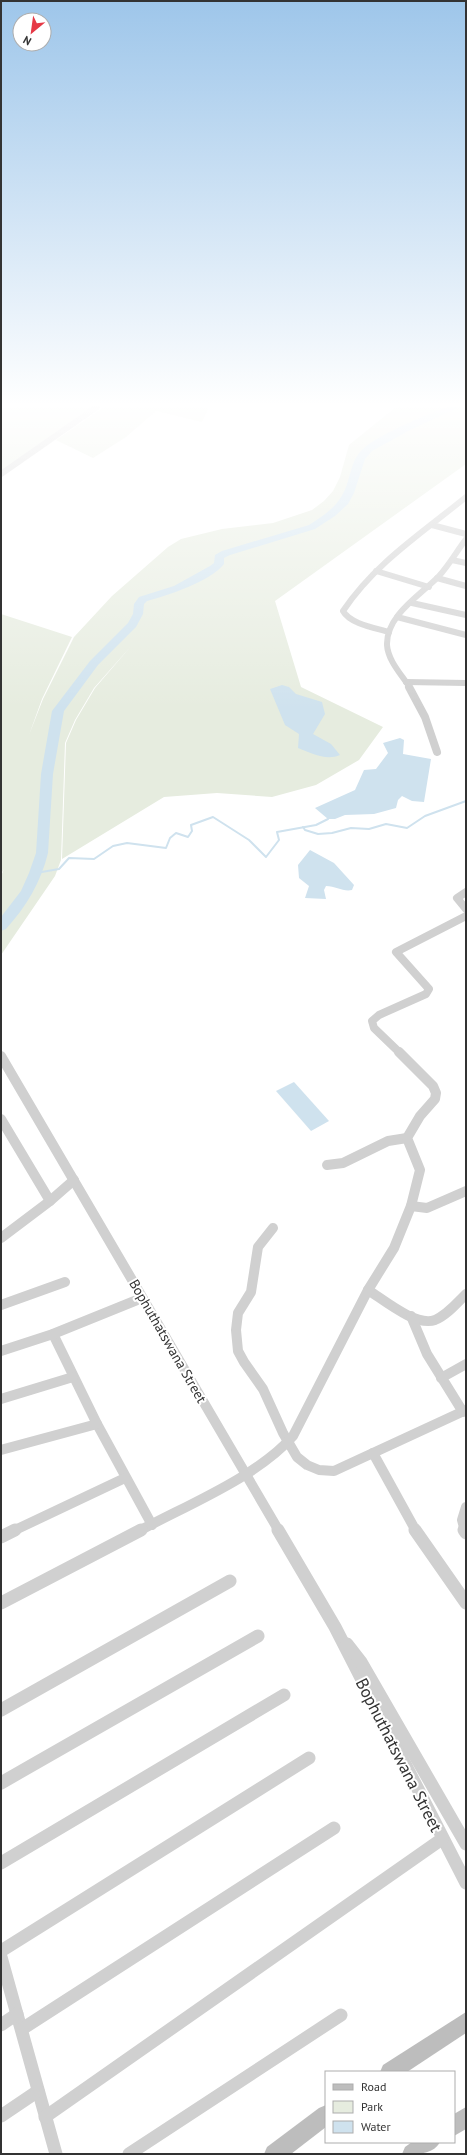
<svg xmlns="http://www.w3.org/2000/svg" width="467" height="2155" viewBox="0 0 467 2155" font-family="'PT Sans',sans-serif">
  <rect width="100%" height="100%" fill="#fff"/>
  <g fill="#e6ecdf">
    <path d="M1 407H95L1 471Z"/>
    <path d="M104 407H209L202 422 156 411 126 437 93 458 56 440Z"/>
    <path d="M396 407H466V464L275 601 301 687 383 727 359 760 316 785 272 797 217 793 164 797 62 859 66 743 76 720 95 688 132 645 94 688 75 720 65 743 61 860 55 876 1 955V876L4 869 1 874V614L72 637 42 699 29 735 43 699 74 637 112 596 168 547 181 539 222 529 273 523 312 510 324 501 333 491 340 477 349 445Z"/>
  </g>
  <g fill="#cfe2ee">
    <path d="M282 685 289 687 296 694 322 702 325 714 313 734 331 744 340 755C326 761 311 753 298 748L299 734 285 725 270 689Z"/>
    <path d="M400 738 404 740 403 754 431 759 424 802 412 801 402 796 398 800 396 808 374 814 345 815 335 819H328L315 808 355 790 364 770 376 769 388 753 383 743Z"/>
    <path d="M310 850 334 863 354 885 352 890C343 892 336 886 326 886L324 890 326 899 305 898 309 886 299 878 298 865Z"/>
    <path d="M294 1082 329 1121 311 1131 276 1091Z"/>
  </g>
  <g fill="none" stroke-linecap="round" stroke-linejoin="round">
    <g stroke="#cfe2ee" stroke-width="2">
      <path d="M303 827 305 830 318 834 332 833 351 828 369 829 386 824 407 828 425 816 466 801"/>
      <path d="M36 873 59 869 69 858 94 859 113 846 127 843 166 848 170 838 176 833 188 837 192 831 191 825 213 817 249 840 266 857 279 840 277 832 316 825 328 819"/>
    </g>
    <path fill="#cfe2ee" fill-rule="evenodd" d="M447 407H460L410 430 372 451 365 459 354 493 348 504 335 516 315 529 230 555 224 558V564C210 582 168 595 147 601L144 604 143 614 136 627 98 665 64 711 53 774 48 853C41 882 26 907 6 929L1 931V917L21 891 29 873 36 853 41 774 52 711 90 661 128 623 133 614 134 604 139 597 174 586 210 566 214 563 215 555 222 551 309 525C328 513 342 503 348 481 351 471 353 460 360 452 374 436 426 415 447 407Z"/>
    <g stroke="#d0d0d0" stroke-width="6">
      <path d="M1 474 97 407"/>
      <path d="M432 525 466 534"/>
      <path d="M452 560 466 563"/>
      <path d="M376 571 429 587"/>
      <path d="M437 578 466 586"/>
      <path d="M412 603 466 615"/>
      <path d="M397 617 466 635"/>
      <path d="M389 632C376 628 350 624 343 611 375 563 422 533 466 497"/>
      <path d="M406 682 466 683"/>
      <path d="M410 688C402 675 388 661 387 645 386 615 421 595 439 576 449 565 457 551 466 539"/>
    </g>
    <g stroke="#d0d0d0" stroke-width="8">
      <path d="M409 687 425 717 437 752"/>
      <path d="M466 892 457 898 466 909"/>
      <path d="M400 1053 374 1028 372 1021 379 1015 426 994 429 989 396 952 466 916"/>
    </g>
    <g stroke="#d0d0d0" stroke-width="10">
      <path d="M1 1056 279 1531"/>
      <path d="M1 1119 50 1201"/>
      <path d="M327 1165 343 1163 388 1141 407 1138"/>
      <path d="M411 1206 427 1208 466 1191"/>
      <path d="M273 1228 258 1247 251 1292 238 1313 236 1330 238 1351 244 1362 263 1389 283 1433 297 1457 307 1465 319 1470 334 1471 466 1410"/>
      <path d="M1 1238 50 1201 74 1180"/>
      <path d="M368 1290C384 1300 416 1327 435 1320 447 1315 457 1303 466 1294"/>
      <path d="M1 1305 65 1282"/>
      <path d="M411 1316 427 1354 463 1412"/>
      <path d="M53 1334 97 1424 152 1525"/>
      <path d="M1 1351 53 1334 142 1298"/>
      <path d="M441 1378 466 1364"/>
      <path d="M1 1399 73 1377"/>
      <path d="M1 1450 97 1424"/>
      <path d="M373 1453 416 1531"/>
      <path d="M13 1531 125 1478"/>
      <path d="M139 1531C187 1505 257 1477 293 1436L368 1290 394 1248 411 1206 420 1170 407 1138 420 1116 435 1099 436 1093 433 1086 399 1052"/>
      <path d="M465 1531 462 1520 466 1507"/>
    </g>
    <g stroke="#d0d0d0" stroke-width="13">
      <path d="M278 1530 335 1627 466 1883"/>
      <path d="M415 1530 466 1603"/>
      <path d="M464 1530 466 1533"/>
      <path d="M1 1537 15 1530"/>
      <path d="M1 1603 141 1530"/>
      <path d="M347 1644 361 1662 466 1844"/>
      <path d="M1 1710 230 1581"/>
      <path d="M1 1783 258 1636"/>
      <path d="M1 1863 284 1695"/>
      <path d="M1 1951 309 1758"/>
      <path d="M1 1957 56 2154"/>
      <path d="M1 2025 17 2014"/>
      <path d="M22 2029 334 1828"/>
      <path d="M1 2116 38 2091"/>
      <path d="M45 2117 442 1839"/>
      <path d="M129 2154 341 2015"/>
    </g>
    <g fill="#bdbdbd" fill-rule="evenodd">
      <path d="M466 2012V2033L407 2072H380L383 2065Z"/>
      <path d="M326 2105V2127L291 2154H264L267 2147 319 2108Z"/>
      <path d="M466 2107V2129L454 2136V2114Z"/>
      <path d="M412 2142H440C433 2155 417 2154 402 2154L405 2147Z"/>
    </g>
  </g>
  <linearGradient id="sky" x2="0" y2="1"><stop stop-color="#9ec6ea"/><stop offset="0.57" stop-color="#fff"/><stop offset="1" stop-color="#fff" stop-opacity="0"/></linearGradient>
  <rect width="467" height="709" fill="url(#sky)"/>
  <g text-anchor="middle" stroke-width="4" stroke-linejoin="round" paint-order="stroke">
    <g font-size="14" fill="#333" stroke="#fff">
      <text transform="translate(168 1341) rotate(60)" y="5">Bophuthatswana Street</text>
    </g>
    <g font-size="17" fill="#333" stroke="#fff">
      <text transform="translate(399 1755) rotate(63)" y="6">Bophuthatswana Street</text>
    </g>
  </g>
  <rect width="467" height="2155" fill="none" stroke="#333333" stroke-width="4"/>
  <rect x="325" y="2071" width="130" height="72" fill="#ffffff" stroke="#adadad"/>
  <rect x="333" y="2084" width="20" height="6" fill="#bdbdbd" stroke="#adadad"/>
  <text x="361" y="2091" font-size="12" fill="#333333">Road</text>
  <rect x="333" y="2101" width="20" height="12" fill="#e6ecdf" stroke="#adadad"/>
  <text x="361" y="2111" font-size="12" fill="#333333">Park</text>
  <rect x="333" y="2121" width="20" height="12" fill="#cfe2ee" stroke="#adadad"/>
  <text x="361" y="2131" font-size="12" fill="#333333">Water</text>
  <g transform="translate(32 32) rotate(209)"><circle r="19" fill="#ffffff" stroke="#adadad"/>
  <path d="M0-3L7 15L0 10L-7 15Z" fill="#e63946"/>
  <text y="-6" font-size="11" font-weight="bold" text-anchor="middle" fill="#333333">N</text>
  </g>
</svg>
